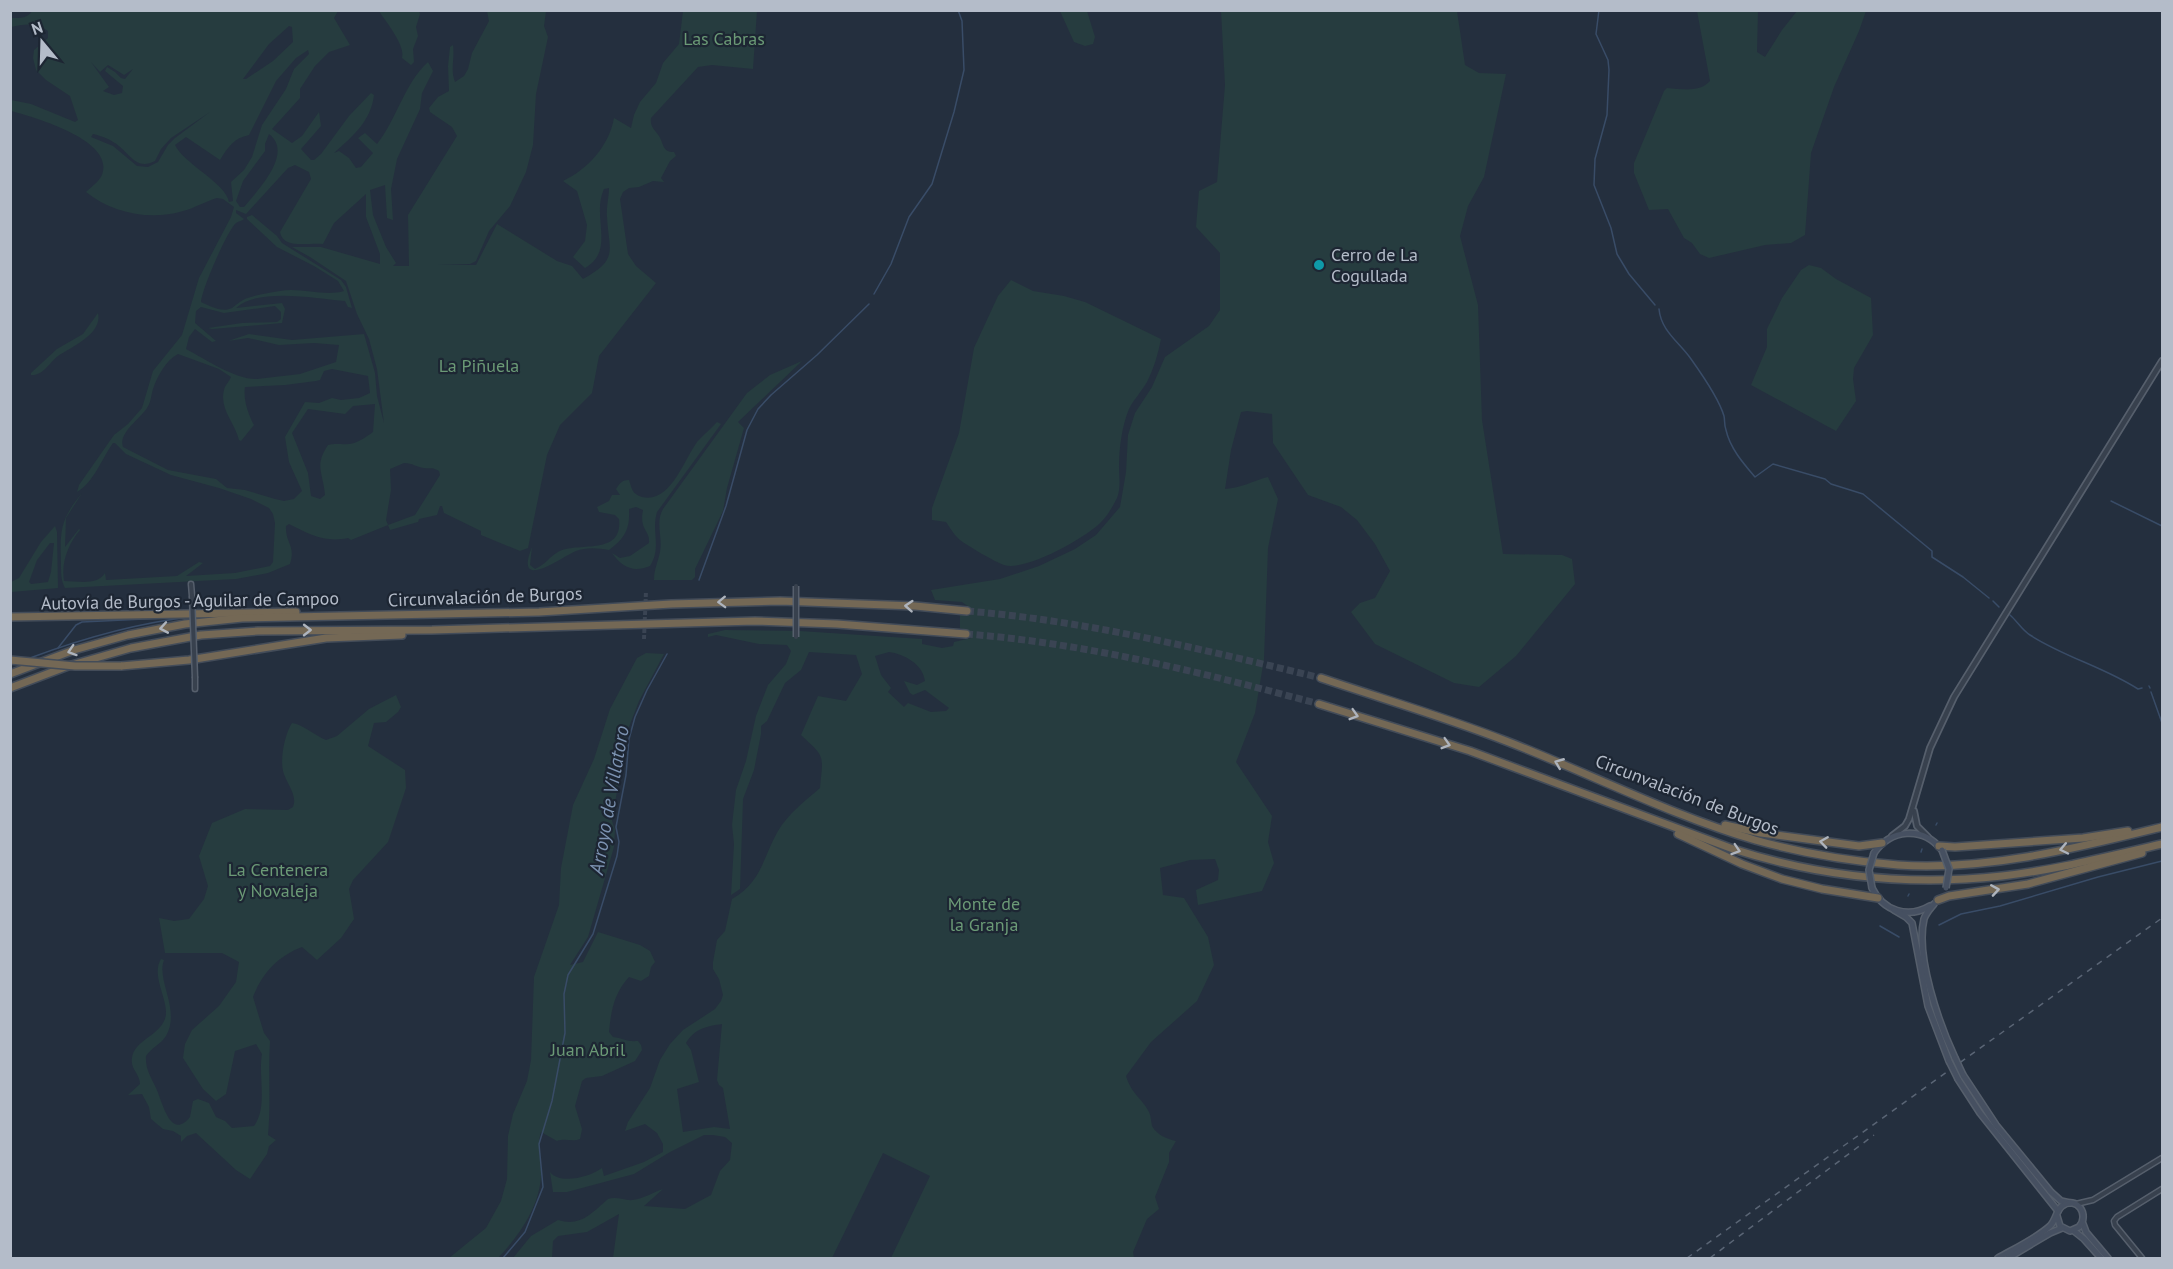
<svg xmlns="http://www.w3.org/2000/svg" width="2173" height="1269" viewBox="0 0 2173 1269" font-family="'PT Sans',sans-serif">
  <rect width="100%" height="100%" fill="#242f3e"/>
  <g fill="#263c3f" fill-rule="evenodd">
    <path d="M32 11H338L334 18 350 45 329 52 315 66 300 89V98L272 129 292 143 302 136 319 112 321 126 301 149 311 160H314L321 154 349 116 371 93 374 95C371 121 353 136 334 153L339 151 349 158 356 168 361 167 373 153 358 138 365 133 377 144C397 119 404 84 428 62L433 71 422 93 420 109 397 159 391 189 393 220 387 218 385 185 370 190 373 215 386 247 396 263 393 266H409L408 215 457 136 452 127 430 112 429 108 438 97 449 91 448 66 450 47 453 45C455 59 450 69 455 82L464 76 468 69 472 53 489 21 487 11H546L544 26 548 37 536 94 533 145 526 172 510 206 489 231 476 261 470 264 438 265H476L497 224 557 261 572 266 583 279C619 259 609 252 607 217 606 207 609 198 609 188L604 189C591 217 616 250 585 268L573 257 585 241 587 225 577 191 563 181C588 169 609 146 614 118L631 128 634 115 640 102 656 83 663 63 679 44 683 11H757L753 69 712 65 698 67 651 118C650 127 654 129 659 136 664 144 662 152 674 152L676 156 670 161 661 178 664 182 653 181 639 187 629 188 623 192 620 199 628 254 636 266 656 283 599 356 592 393 560 425 547 455 528 548 520 551 481 535V531L444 513 442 506H440L437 515 419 519 418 522 390 530 388 525 351 540 348 538C325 543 309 534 289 524L286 526C285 543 296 545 290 564L268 573 236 579 65 588C61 581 61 572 61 564 60 530 60 520 82 493L66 518 65 547 79 529 80 530C68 544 61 563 64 581 78 581 97 586 105 573L106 580 177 576 199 562 203 563 186 576 235 573 270 566 273 562 275 523 273 514 269 508 251 499 219 488 171 475 126 454 115 443H113C101 460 94 482 77 492L79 485 114 435 128 424 142 408 153 371 182 335 199 278 231 217 234 207 223 199 217 198C206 201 195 208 183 211 150 221 112 213 86 192 92 186 102 180 103 171 110 139 34 117 11 111V100L31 104 75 122 78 120 70 96 46 80 36 70 33 58 34 50 48 38V31C35 22 25 24 11 27V18C19 18 27 19 32 11ZM289 26 292 27 293 42 273 61 246 79H243L269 44ZM308 50 309 54 294 69 286 89 262 125 252 157 244 170 231 182 233 201 229 202C226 183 184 164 175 145L186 137 220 160C228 147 234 138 249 135L276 81 296 58ZM91 62 100 72 108 65 124 75 133 69 125 79 121 78 115 72 107 67 105 71 123 86 122 93 114 95 103 91 109 87ZM210 112 175 138 168 145 158 162 148 167 137 166 113 146 91 137 93 134C102 136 112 140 119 146 131 156 137 170 155 161L161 149 171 138ZM269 134C294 153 258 190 244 207H240L236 201 243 181 265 151V144ZM295 165 309 172 311 179 280 232C283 250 310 242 323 244L334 223 366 194V217L380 254V264L321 247H292L310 257 346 281 357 314 369 339 377 369 384 423 377 396 375 373 364 334 292 340 249 334 228 341 248 338 279 345 314 343 339 345 336 362 300 374 257 379C236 380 205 359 186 349L189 337 195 329 212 342 216 341 195 323 196 311 201 307 224 313 275 306 281 312V319L277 322 242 323 208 328 212 329 282 323 285 309 282 303 236 308C259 287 317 299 345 301L348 307 352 308 346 287 341 280 282 243 277 236 252 215 247 217V219L277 247 314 266 338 281 344 291C324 297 301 287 280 291 268 293 254 295 243 300 239 302 236 305 232 308 222 313 210 306 201 302 202 289 227 231 236 223 239 221 242 221 244 219L236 213V210L246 214 288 168ZM178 354 219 369 231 377C229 382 225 385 224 390 219 409 235 423 239 440L241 441 254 425C248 414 243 399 245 387L285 385 316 381 320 380 324 371 332 369 368 376 370 393 359 398 341 400 332 398 319 403 305 402 285 437 289 462 302 491 294 499 284 501 275 499 245 490 227 488 216 479 168 470 123 447C118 433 140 419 147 408 151 402 151 396 153 389 157 377 166 360 178 354ZM375 404 373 432C366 437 358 443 349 444 341 445 337 443 328 445 314 466 323 472 325 495L320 499 311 496 308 473 292 433 308 409 345 414 353 406ZM404 463C413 463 416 467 424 468 431 469 432 467 439 471L440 475 415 515 388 525 386 520 391 490 390 469Z"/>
    <path d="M379 11H419L420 14 416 27 418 36 413 49 414 62 411 65 402 58C406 46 386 22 379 11Z"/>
    <path d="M1060 11H1087L1095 37 1093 44 1085 46 1074 42Z"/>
    <path d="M1221 11H1457L1465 65 1479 73 1506 74 1484 177 1468 206 1460 236 1478 305 1482 420 1503 554 1562 555 1572 559 1575 584 1516 656 1479 687 1454 683 1375 644 1351 612 1360 603 1375 598 1390 571 1375 544 1357 520 1341 507 1308 495 1273 443 1272 414 1247 411 1241 412 1231 450 1225 489C1242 488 1252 481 1268 477L1278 499 1268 548 1264 659 1255 713 1236 762 1272 816 1268 842 1274 863 1262 891 1198 905 1196 890 1218 880 1219 870 1215 859 1190 860 1160 868 1163 895 1184 898 1208 937 1214 965 1197 1001 1151 1042 1126 1076C1132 1095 1142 1098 1149 1112 1151 1116 1151 1122 1152 1126 1157 1135 1167 1139 1176 1141L1169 1153V1162L1155 1197 1159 1209 1147 1219 1133 1252 1134 1258H891L930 1176 883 1153 832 1258H613L619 1214 587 1232 558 1236 553 1241 552 1258H513L531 1236 558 1220C580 1227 591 1214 608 1199 617 1196 625 1201 633 1200 643 1199 654 1192 663 1189L644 1206 685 1209 711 1195 720 1171 730 1160 732 1143 725 1137 713 1135H704L670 1152 634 1174 567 1192H553L550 1172C560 1185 590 1177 602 1168L604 1176 644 1162 663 1152V1144L657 1133 645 1124 625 1131 628 1122 650 1088 660 1060 670 1044 683 1030 715 1009 721 1001 723 995 719 979 713 969V962L717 940 725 931 732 899C762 882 762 859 778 831 788 814 805 801 820 788 823 755 826 758 801 735L818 696 846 701 862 674 856 655 809 652 801 670 785 683 767 721 761 726V734L754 770 743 799 740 889 731 895 734 844 732 825 736 790 746 761 756 716 768 685 786 664 791 651 787 645 759 644 716 635 708 637V634L725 630 800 631 922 639V644L942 648 953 646 954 642 971 638 969 631 960 628V615L973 613V610L962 602 935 600 931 590 1000 579 1039 566 1075 549 1096 535 1120 507 1126 472 1128 435 1135 413 1152 387 1165 357 1209 326 1220 310V253L1196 227 1199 191 1217 182 1225 85ZM889 652C904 654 923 664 925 681L917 685 904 681 910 693 913 695 925 690 949 708 946 711 931 712 908 703 904 707 888 692 891 688 881 675 875 656ZM722 1024 717 1080 719 1085 723 1088 730 1129 714 1127 683 1132 677 1089 699 1082 691 1050 686 1043C694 1029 707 1026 722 1024Z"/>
    <path d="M1697 11H1758L1757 52 1765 57 1782 30 1797 11H1866L1859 31 1834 87 1811 153 1805 235 1791 243 1765 245 1709 258 1700 254 1692 243 1684 238 1668 209 1649 210 1634 173V163L1664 91 1667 88C1682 89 1699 93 1710 81Z"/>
    <path d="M1809 265 1821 268 1836 279 1871 298 1873 335 1854 368 1853 379 1856 401 1836 431 1751 385 1767 347V329L1782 298 1801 270Z"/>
    <path d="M1011 280 1033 291 1064 296 1085 302 1161 339C1158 354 1154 368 1147 382 1142 391 1134 399 1129 409 1122 426 1119 448 1119 467 1119 477 1121 488 1117 498 1113 506 1108 515 1102 521 1088 537 1025 572 1004 565 995 562 968 546 960 540 955 536 950 528 946 522L932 520V508L959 433 974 348 998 296Z"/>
    <path d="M98 313C103 334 71 347 58 356 49 363 43 376 31 375V373L57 349 83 334Z"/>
    <path d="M802 361 738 422 744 428 727 488 723 511 695 569V577L692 580H654C654 569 658 562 660 552 663 537 655 523 663 509L747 393 770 375Z"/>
    <path d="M717 422 721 424 657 512C651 532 662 547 650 566 633 573 622 567 612 553L620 558 630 556 649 543C650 529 639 531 643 510L636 507 629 509C630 529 625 538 609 550 598 548 586 547 576 551 563 556 513 594 532 547L530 565 535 569C545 565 549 557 558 552 578 541 623 557 619 519L615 515 599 512 597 507 609 501 612 495H620L616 489C620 483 622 480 629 480 632 489 632 494 642 497 670 504 684 460 697 442 703 435 711 429 717 422Z"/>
    <path d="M55 526 57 532 58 588 11 592V582L19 578 41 542ZM54 543 51 572 48 582 31 584 29 582 37 560 50 543Z"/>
    <path d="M646 653 664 654 639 701 627 732 612 821 615 830 614 847 588 937 570 965 583 962 598 932 640 945 650 951 655 962 651 967 649 976 641 981 629 977C614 993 611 1011 609 1032L613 1037C623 1038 626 1042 638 1041L641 1045 642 1050 635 1061 602 1076 586 1078 582 1081 575 1106 582 1129 580 1139C573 1142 565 1138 557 1141L541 1132C536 1147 542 1160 541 1175 540 1206 519 1236 498 1258H449L486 1228 501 1201 507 1179 508 1136 513 1114 527 1081 531 1060 534 977 559 905 561 868 573 805 594 759 610 709 637 658Z"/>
    <path d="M396 695 401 707 398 712 386 722 374 723 368 746 405 770 406 788 388 842 353 880 349 889 354 919 341 938 317 960 302 947C278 956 262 973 253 997L264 1033 270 1041C268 1072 271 1104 268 1135L276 1140 269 1146 267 1154 250 1179 236 1170 196 1133 187 1136 181 1142V1136L173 1131 163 1129 151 1119 149 1107 142 1094 128 1095 140 1084C140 1074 130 1069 132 1058 134 1039 164 1035 166 1014 167 997 151 975 161 959L164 960C156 980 181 1010 166 1036 161 1044 151 1048 146 1056 145 1069 151 1077 156 1088 162 1100 170 1142 190 1117L193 1101 198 1099 209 1103 216 1117 225 1121 232 1128 254 1126C268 1107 258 1076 262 1054L256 1044 235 1051 226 1094 216 1101 203 1089 183 1058 185 1044 192 1030 219 1006 236 982 239 962 222 953H165L159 918 174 921 189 919 204 899 208 886 199 856 212 823 245 809 288 810 293 807C298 795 286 783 283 771 280 757 285 734 292 723 304 725 314 735 326 740L337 736 369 709Z"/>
  </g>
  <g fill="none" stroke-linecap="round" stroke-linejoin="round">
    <g stroke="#394c67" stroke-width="1.5">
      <path d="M1599 10 1596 34 1608 60 1609 70 1607 115 1595 159 1594 185 1611 228 1617 254 1629 274 1655 305"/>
      <path d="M874 294 891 264 909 217 932 184 954 112 964 70 962 21 958 10"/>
      <path d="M1659 309C1661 331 1679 342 1691 359 1701 373 1719 399 1724 416 1725 420 1724 425 1726 430 1730 448 1743 463 1755 477L1773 464 1825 479 1831 484 1863 494 1932 551V557L1963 577 1989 598"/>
      <path d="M2111 501 2162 526"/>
      <path d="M699 580 726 506 747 430 758 409 771 395 817 355 869 304"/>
      <path d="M1993 601 1999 607"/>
      <path d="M2010 615C2017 621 2022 630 2030 635 2064 657 2104 667 2138 689L2142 688"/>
      <path d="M58 648 76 625 82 622 165 618"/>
      <path d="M30 658C81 639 136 623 191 617"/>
      <path d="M2149 686 2150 688"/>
      <path d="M2151 692 2162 723"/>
      <path d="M1936 825 1937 823"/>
      <path d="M1921 852 1922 849"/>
      <path d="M1908 896 1909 894"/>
      <path d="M1939 925 1961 914 2000 906 2098 877 2162 861"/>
      <path d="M1880 926 1899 937"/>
      <path d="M503 1258 525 1232 543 1187 539 1144 552 1101 565 1033 564 994 568 975 593 934 617 856 619 842 616 827 626 775 629 739 635 717 647 690 667 654"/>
    </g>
    <path stroke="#3a4453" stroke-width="4" stroke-dasharray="4 2" stroke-linecap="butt" d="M644 639 646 591"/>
    <g stroke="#3a4453" stroke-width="7" stroke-dasharray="7 3.5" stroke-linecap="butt">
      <path d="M967 611C1087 621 1205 650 1321 678"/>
      <path d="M966 634C1085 643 1204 673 1319 704"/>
    </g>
    <defs>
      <g id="minor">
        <path d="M191 584 192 596"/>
        <path d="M195 678V689"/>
        <path d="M2076 1204 2093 1200 2162 1158"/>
        <path d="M2142 1258 2115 1225 2114 1221 2117 1217 2162 1189"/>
      </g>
      <g id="tertiary">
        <path d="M1914 811 1917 826 1928 837"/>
        <path d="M1892 836 1905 826 1909 819 1930 748 1954 697 2162 361"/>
      </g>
      <g id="secondary">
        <path d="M1874 853C1891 829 1922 826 1941 849"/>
        <path d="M1872 888C1883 911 1908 919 1930 906"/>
        <path d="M1934 904C1930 909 1926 913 1924 919 1915 956 1939 1024 1955 1058"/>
        <path d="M1894 910 1906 917 1912 923 1928 1006 1949 1061"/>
        <path d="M1963 1075 1996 1125 2051 1192 2061 1201 2070 1203"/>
        <path d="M1958 1079 1980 1113 2058 1211"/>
        <path d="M2083 1224 2086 1232 2108 1258"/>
        <path d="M2074 1231 2084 1239 2101 1258"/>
        <path d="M1998 1258C2014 1249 2037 1238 2050 1226 2056 1220 2056 1211 2062 1206 2077 1195 2090 1215 2079 1227L2070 1231 2060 1226 2057 1216"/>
        <path d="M2008 1258 2050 1233 2062 1228"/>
      </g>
      <g id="motorway">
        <path d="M10 617 296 612"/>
        <path d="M121 666 189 660 326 638 402 635"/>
        <path d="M10 674 74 650 128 635 185 624 242 618 539 612 671 604 780 601 915 606 967 611"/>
        <path d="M1321 678C1383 699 1445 717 1506 741 1589 773 1670 815 1755 840 1801 853 1850 861 1898 865 1987 871 2077 848 2162 827"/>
        <path d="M10 688 68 666 131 648 201 635 258 631 432 630 755 621 837 624 966 634"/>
        <path d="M1319 704 1470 751 1733 849C1820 877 1911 886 2002 876 2056 870 2109 856 2162 844"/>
        <path d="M1725 825 1761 833 1859 846 1882 843"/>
        <path d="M1678 834 1742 864 1782 879 1822 889 1878 898"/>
        <path d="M1939 846 1955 847 2083 838 2128 831"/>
        <path d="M1938 900 1949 896 2028 884 2142 853"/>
      </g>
    </defs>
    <use href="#minor" stroke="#565f6c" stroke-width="7"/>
    <use href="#tertiary" stroke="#565f6c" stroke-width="8"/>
    <use href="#secondary" stroke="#565f6c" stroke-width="8"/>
    <use href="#motorway" stroke="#434c59" stroke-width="10"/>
    <use href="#minor" stroke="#38414e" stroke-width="4"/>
    <use href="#tertiary" stroke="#38414e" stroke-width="4.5"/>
    <use href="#secondary" stroke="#465061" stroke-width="5"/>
    <use href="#motorway" stroke="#746855" stroke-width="7"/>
    <g stroke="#5a6575" stroke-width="1.5" stroke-dasharray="6 6" stroke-linecap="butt">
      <path d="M1687 1258 2162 918"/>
      <path d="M1710 1258 1874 1135"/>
    </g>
    <defs>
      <g id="minor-bridge">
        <path d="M796 586V637"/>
        <path d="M192 596 195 678"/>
      </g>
      <g id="secondary-bridge">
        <path d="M1942 850 1949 869 1946 888"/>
        <path d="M1872 888 1869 870 1874 853"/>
        <path d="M1955 1058 1963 1075"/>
        <path d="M1949 1061 1958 1079"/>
      </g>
      <path id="motorway-bridge" d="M10 660 75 666H121"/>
    </defs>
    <use href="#minor-bridge" stroke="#565f6c" stroke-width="7" stroke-linecap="butt"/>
    <use href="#secondary-bridge" stroke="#565f6c" stroke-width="8" stroke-linecap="butt"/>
    <use href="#motorway-bridge" stroke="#434c59" stroke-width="10" stroke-linecap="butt"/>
    <use href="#minor-bridge" stroke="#38414e" stroke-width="4"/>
    <use href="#secondary-bridge" stroke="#465061" stroke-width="5"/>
    <use href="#motorway-bridge" stroke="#746855" stroke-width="7"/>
  </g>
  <defs><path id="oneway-chevron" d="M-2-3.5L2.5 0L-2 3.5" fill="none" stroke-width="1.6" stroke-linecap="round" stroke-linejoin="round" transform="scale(1.5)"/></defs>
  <g stroke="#aeb4bd">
    <use href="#oneway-chevron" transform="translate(722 602) rotate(178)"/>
    <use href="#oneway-chevron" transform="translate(909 606) rotate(-176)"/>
    <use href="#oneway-chevron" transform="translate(164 628) rotate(170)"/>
    <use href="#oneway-chevron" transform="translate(307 630)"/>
    <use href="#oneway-chevron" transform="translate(72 651) rotate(162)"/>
    <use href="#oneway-chevron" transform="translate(1354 715) rotate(17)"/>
    <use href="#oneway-chevron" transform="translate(1446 744) rotate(17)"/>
    <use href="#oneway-chevron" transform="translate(1559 763) rotate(-158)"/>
    <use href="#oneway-chevron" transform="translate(1824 842) rotate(-172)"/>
    <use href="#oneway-chevron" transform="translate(2064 849) rotate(168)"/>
    <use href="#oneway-chevron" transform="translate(1736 850) rotate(18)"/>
    <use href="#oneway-chevron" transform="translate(1995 890) rotate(-9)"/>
  </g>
  <circle fill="#0f9aa8" stroke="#1d2633" stroke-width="2" cx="1319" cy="265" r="6"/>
  <g text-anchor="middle" stroke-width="4.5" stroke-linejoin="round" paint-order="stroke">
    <g font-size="18" fill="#6b9a76" stroke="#1d2633">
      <text x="724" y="45">Las Cabras</text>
      <text x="479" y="372">La Piñuela</text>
      <text x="278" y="876">La Centenera<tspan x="278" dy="21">y Novaleja</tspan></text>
      <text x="984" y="910">Monte de<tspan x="984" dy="21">la Granja</tspan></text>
      <text x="588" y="1056">Juan Abril</text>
    </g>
    <g font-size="18" fill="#b4bcc9" stroke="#1d2633" text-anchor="start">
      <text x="1331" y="261">Cerro de La<tspan x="1331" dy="21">Cogullada</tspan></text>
    </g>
    <g font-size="18" fill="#b4bcc9" stroke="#1d2633">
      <text transform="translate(485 597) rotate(-2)" y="6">Circunvalación de Burgos</text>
      <text transform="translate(190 601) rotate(-1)" y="6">Autovía de Burgos - Aguilar de Campoo</text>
      <text transform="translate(1687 795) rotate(21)" y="6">Circunvalación de Burgos</text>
    </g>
    <g font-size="20" font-style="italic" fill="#7c92b1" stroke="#1d2633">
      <text transform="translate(609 800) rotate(-80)" y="7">Arroyo de Villatoro</text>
    </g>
  </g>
  <rect width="2173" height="1269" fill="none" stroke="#b4bcc9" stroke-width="24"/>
  <g transform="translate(42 42) rotate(341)" stroke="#1d2633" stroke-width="4.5" paint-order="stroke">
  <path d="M0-4.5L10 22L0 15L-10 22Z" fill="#b4bcc9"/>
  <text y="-9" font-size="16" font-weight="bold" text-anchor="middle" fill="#b4bcc9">N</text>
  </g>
</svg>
